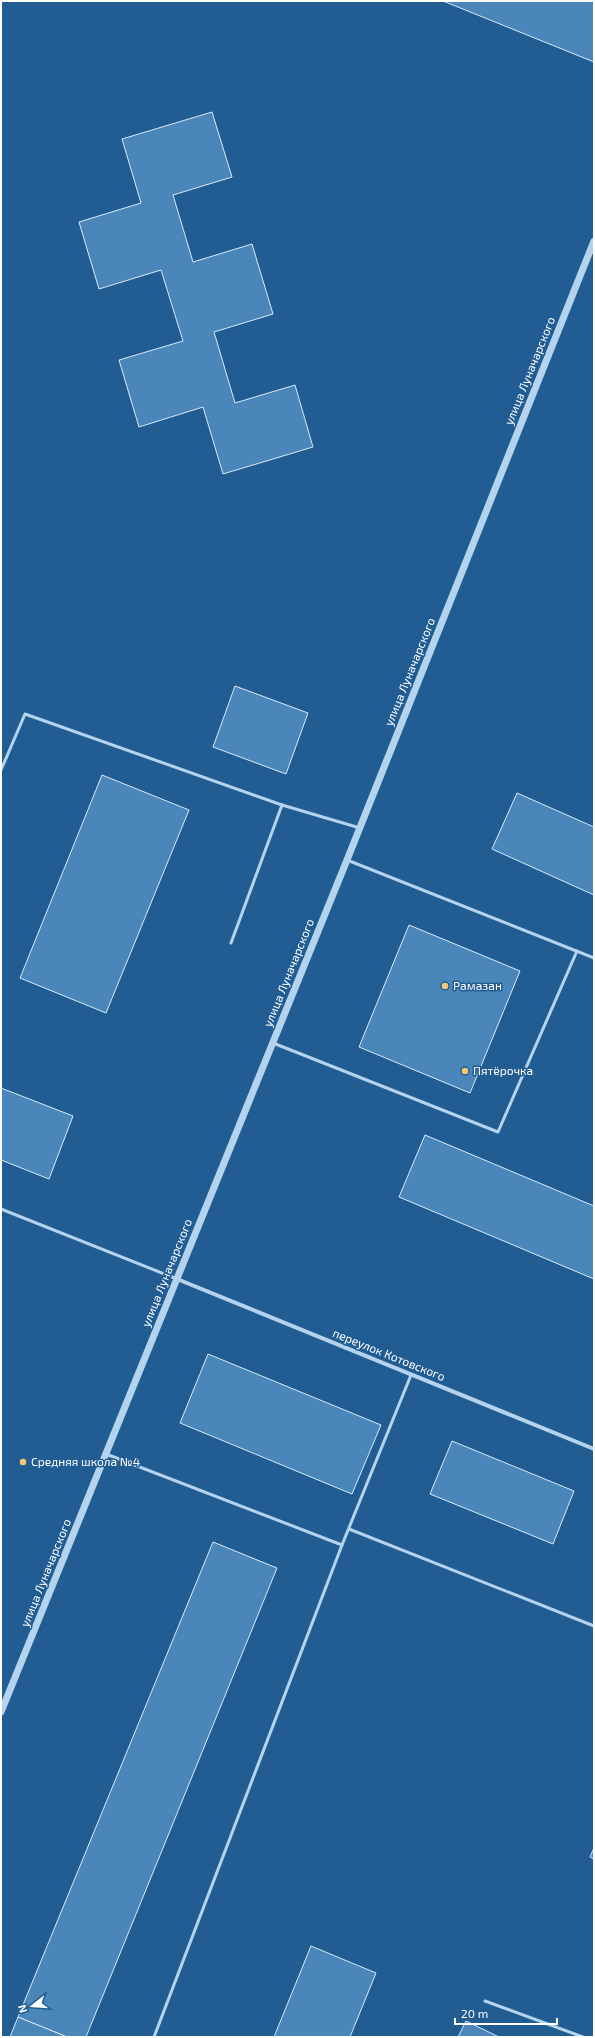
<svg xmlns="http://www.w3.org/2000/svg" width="595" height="2038" viewBox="0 0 595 2038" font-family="'Exo 2',sans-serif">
  <rect width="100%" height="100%" fill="#215d93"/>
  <g fill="#4a86b9" stroke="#d9ebfa">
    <path d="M443 1H594V62Z"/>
    <path d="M212 112 232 177 173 195 193 262 252 244 273 314 214 332 235 403 295 385 313 447 223 474 203 407 139 427 119 360 183 341 161 270 99 289 79 222 141 203 122 139Z"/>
    <path d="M235 686 308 713 286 774 213 747Z"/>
    <path d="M102 775 189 810 106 1013 20 978Z"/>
    <path d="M517 793 594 827V895L492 849Z"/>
    <path d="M409 925 520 971 470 1093 359 1047Z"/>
    <path d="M1 1088 73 1116 49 1179 1 1160Z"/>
    <path d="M425 1135 594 1206V1279L399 1197Z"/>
    <path d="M208 1354 381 1425 352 1494 180 1423Z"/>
    <path d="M452 1441 574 1491 553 1544 430 1494Z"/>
    <path d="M213 1542 277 1568 86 2037H67L18 2017Z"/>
    <path d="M594 1848V1859L590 1857Z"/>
    <path d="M311 1946 376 1973 350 2037H274Z"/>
    <path d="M18 2017 67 2037H10Z"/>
    <path d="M466 2021 499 2037H458Z"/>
  </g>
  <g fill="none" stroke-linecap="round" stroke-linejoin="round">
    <g stroke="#b3d3ee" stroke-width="3">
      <path d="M1 770 25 714 282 805"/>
      <path d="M347 860 594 958"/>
      <path d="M231 943 282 805 360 828"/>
      <path d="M273 1043 498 1132 577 951"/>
      <path d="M1 1209 177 1279"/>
      <path d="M106 1454 342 1545 154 2037"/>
      <path d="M349 1529 594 1626"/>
      <path d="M342 1545 411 1375"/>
      <path d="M485 2001 583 2037"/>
    </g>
    <path stroke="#b3d3ee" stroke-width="4" d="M177 1279 594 1449"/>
    <path stroke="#b3d3ee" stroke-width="7" d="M1 1712 347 860 594 241"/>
  </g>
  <g fill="#fac875" stroke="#215d93" stroke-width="1.5">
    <circle cx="445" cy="986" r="4"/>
    <circle cx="465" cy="1071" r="4"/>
    <circle cx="23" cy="1462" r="4"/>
  </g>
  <g text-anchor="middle" stroke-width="3" stroke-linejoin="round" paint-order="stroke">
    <g font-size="12" fill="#fff" stroke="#215d93">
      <text transform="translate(530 371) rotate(-68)" y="4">улица Луначарского</text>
      <text transform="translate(410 672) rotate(-68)" y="4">улица Луначарского</text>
      <text transform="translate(289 973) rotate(-68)" y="4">улица Луначарского</text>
      <text transform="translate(167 1273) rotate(-68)" y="4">улица Луначарского</text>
      <text transform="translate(389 1355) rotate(22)" y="4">переулок Котовского</text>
      <text transform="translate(46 1573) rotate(-68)" y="4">улица Луначарского</text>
    </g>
    <g font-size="12" fill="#fff" stroke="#215d93" text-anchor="start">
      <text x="453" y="990">Рамазан</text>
      <text x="473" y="1075">Пятёрочка</text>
      <text x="31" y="1466">Средняя школа №4</text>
    </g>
  </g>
  <rect width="595" height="2038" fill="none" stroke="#ffffff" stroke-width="4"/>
  <g transform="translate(32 2006) rotate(253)" stroke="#215d93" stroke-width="3" paint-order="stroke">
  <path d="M0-3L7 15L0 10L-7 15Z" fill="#ffffff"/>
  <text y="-6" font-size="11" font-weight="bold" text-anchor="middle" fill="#ffffff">N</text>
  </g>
  <path d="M455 2018v6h102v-6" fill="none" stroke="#ffffff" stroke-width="2"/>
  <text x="461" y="2018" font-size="12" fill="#ffffff" stroke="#215d93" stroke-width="3" paint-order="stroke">20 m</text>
</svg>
